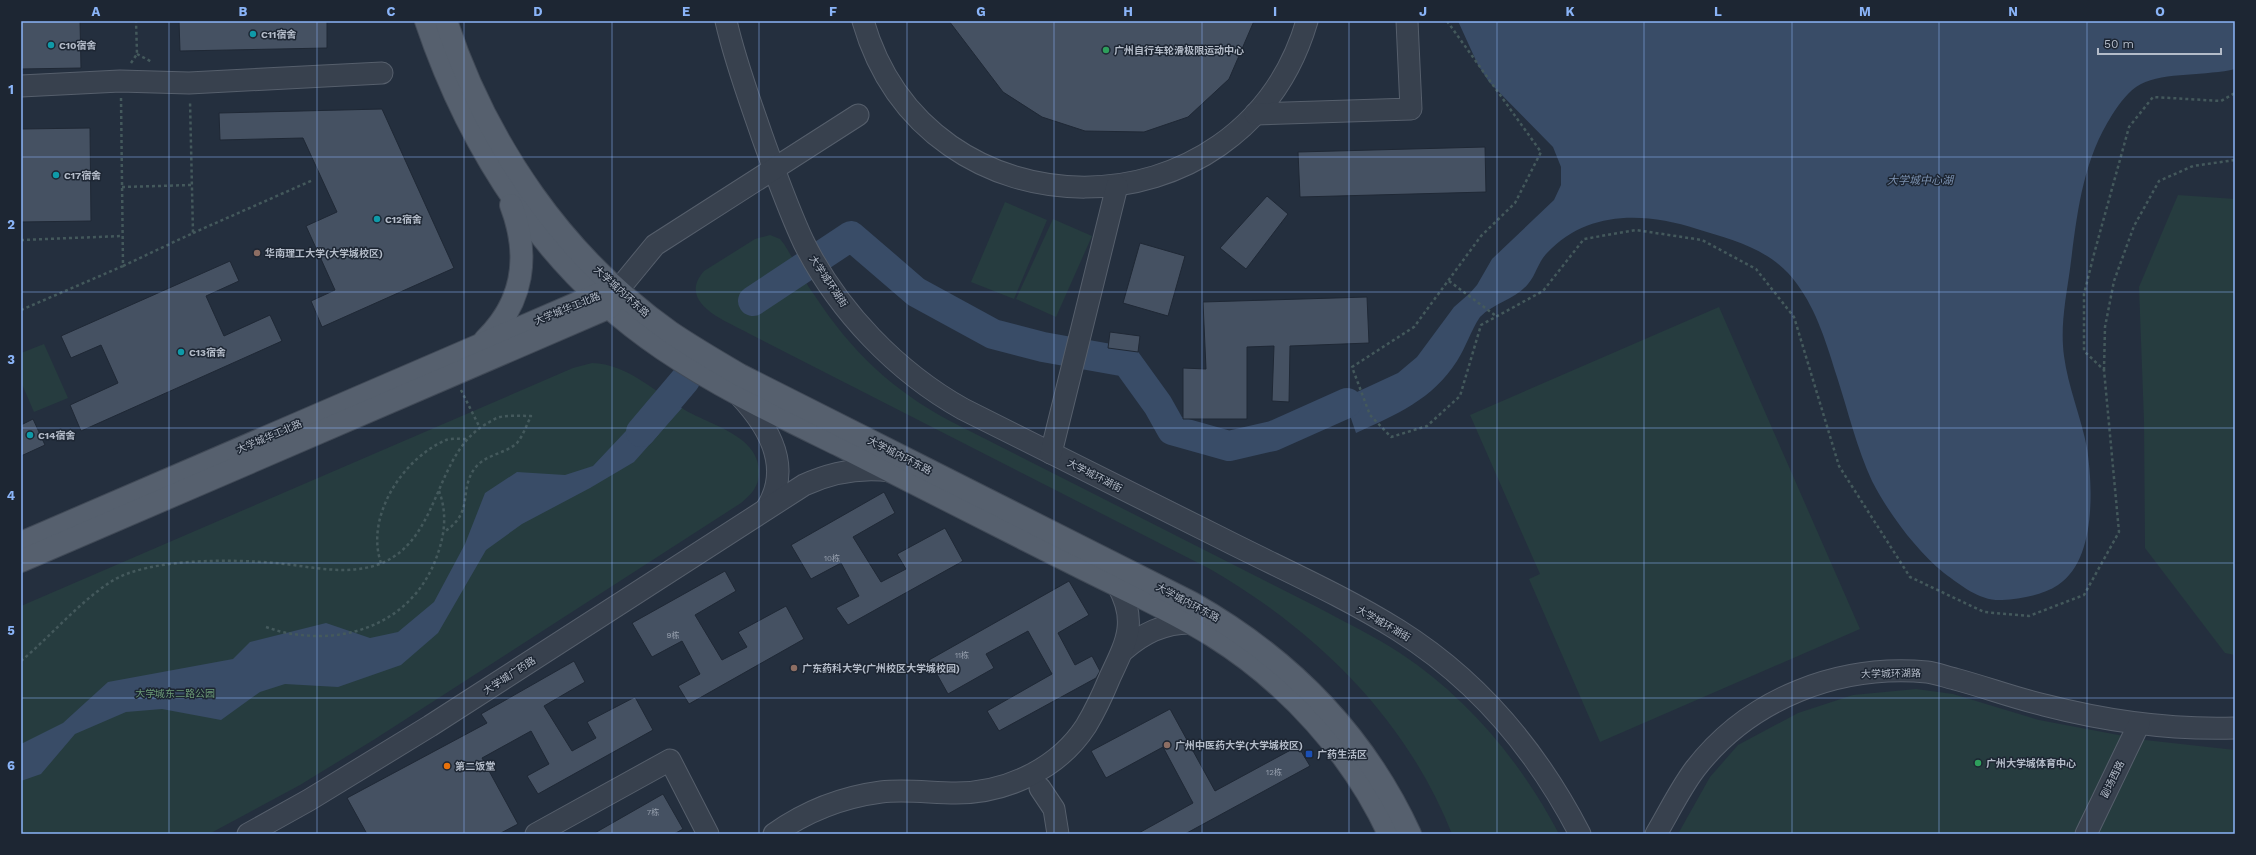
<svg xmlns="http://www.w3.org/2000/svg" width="2256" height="855" viewBox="0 0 2256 855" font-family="'Work Sans','Noto Sans SC',sans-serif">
  <rect width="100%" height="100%" fill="#242f3e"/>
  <g fill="#263c3f">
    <path d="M2178 195 2235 199V655L2225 653 2145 548 2144 421 2139 287Z"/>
    <path d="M1005 202 1047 220 1014 299 971 282Z"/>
    <path d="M1053 219 1092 236 1056 317 1016 299Z"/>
    <path d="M770 235 780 239 784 244C795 261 803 280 815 296 852 352 891 389 950 421L1317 607C1345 622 1374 636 1400 653 1468 698 1521 762 1559 834H1452C1406 718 1317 631 1210 569L748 333C726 321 676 303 704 271L755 239Z"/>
    <path d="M1719 307 1860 629 1600 742 1529 579 1540 574 1470 415Z"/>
    <path d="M44 344 68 398 34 412 21 382V353Z"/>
    <path d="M592 363C628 364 655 392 685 410 710 425 757 435 759 470 760 485 752 494 741 503L375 739 300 785 209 834H21V606L573 368Z"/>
    <path d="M1916 689 1953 694 2039 720 2145 740 2235 750V834H1678L1710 777 1738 745 1798 713 1853 695Z"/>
  </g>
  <g fill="#394c67">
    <path d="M1458 21H2235V69C2208 76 2164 72 2141 84 2128 91 2120 103 2112 115 2082 162 2077 215 2070 269 2066 298 2060 326 2064 356 2068 387 2081 417 2087 448 2093 488 2096 560 2058 585 2043 595 2021 599 2002 600 1979 601 1962 586 1944 573 1916 550 1889 514 1872 481 1857 449 1848 411 1837 377 1827 345 1817 311 1797 284 1773 250 1734 240 1697 229 1645 212 1587 210 1547 253 1538 262 1536 275 1528 284 1516 299 1494 303 1480 317 1471 330 1466 347 1457 361 1432 400 1397 414 1356 433L1344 398 1398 373 1417 357 1454 307 1470 293 1477 285 1492 259 1554 200 1561 185V167L1553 147 1489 82 1478 65Z"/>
    <path d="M657 398 682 408 634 462 590 488 522 524 486 550 438 633 401 665 338 687 285 684 260 692 221 720 162 709 126 712 75 734 41 774 21 781V744L63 723 108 682 233 659 250 642 326 623 370 638 398 632 434 602 465 544 485 493 517 472 565 475 593 466Z"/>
  </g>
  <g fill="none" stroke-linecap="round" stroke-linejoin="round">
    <g stroke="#394c67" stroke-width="30">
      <path d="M753 301 851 236 916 292 993 334 1043 347 1127 362 1158 405 1172 430 1229 446 1273 436 1347 403"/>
      <path d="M641 432 685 380"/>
    </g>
  </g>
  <g fill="#455162" stroke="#1f2835">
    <path d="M21 21H80L81 68 21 69Z"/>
    <path d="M179 21H327V48L180 51Z"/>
    <path d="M949 21H1254L1229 79 1188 117 1144 132 1085 131 1042 117 1003 92Z"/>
    <path d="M382 109 454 268 322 327 311 301 335 290 306 226 337 212 303 138 220 140 219 113Z"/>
    <path d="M90 128 91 221 21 222V129Z"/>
    <path d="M1485 147 1486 192 1300 197 1298 152Z"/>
    <path d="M1267 196 1288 214 1246 269 1220 248Z"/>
    <path d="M1140 243 1185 256 1168 316 1123 303Z"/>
    <path d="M230 261 239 281 206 296 224 336 270 315 282 341 81 431 70 405 118 383 101 345 71 358 61 336Z"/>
    <path d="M1367 297 1369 343 1290 346 1289 402 1272 401 1274 346 1247 347V419H1183V368L1206 369 1203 302Z"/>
    <path d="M1110 332 1140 336 1138 352 1108 348Z"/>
    <path d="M33 419 45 445 21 456V425Z"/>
    <path d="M884 492 895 513 853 537 881 582 906 569 897 554 945 528 963 561 848 625 836 608 859 596 841 563 811 579 791 545Z"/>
    <path d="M725 571 736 591 695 615 722 660 747 647 738 632 786 606 804 639 689 704 678 686 700 674 682 641 652 657 632 623Z"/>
    <path d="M1069 581 1089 615 1058 633 1075 665 1092 656 1100 671 1096 678 999 731 987 711 1052 674 1028 631 986 654 994 668 948 694 929 660Z"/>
    <path d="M574 661 585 682 544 706 572 751 596 738 587 722 635 697 653 730 538 794 527 776 549 764 531 731 482 758 518 824 499 834H367L347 798 487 723 481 714Z"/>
    <path d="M1170 709 1215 791 1298 746 1310 766 1185 834H1137L1193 803 1163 747 1106 778 1091 751Z"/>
    <path d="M663 794 683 829 674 834H593Z"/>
  </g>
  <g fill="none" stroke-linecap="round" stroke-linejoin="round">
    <defs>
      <g id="minor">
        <path d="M726 21C735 61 749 98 762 136 775 172 788 209 804 243 838 311 897 372 963 409 1049 452 1135 495 1221 538 1280 568 1342 595 1398 630 1478 680 1537 751 1580 834"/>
        <path d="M863 21C927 243 1242 242 1307 21"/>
        <path d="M21 86 120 81 189 83 382 73"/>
        <path d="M1255 114 1411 109 1407 21"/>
        <path d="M618 290 655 245 858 115"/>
        <path d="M740 396C769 427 793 468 766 509"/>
        <path d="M1051 453 1117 186"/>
        <path d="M1124 650C1142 634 1165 623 1189 623"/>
        <path d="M1040 788 1054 809 1058 834"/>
        <path d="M248 834 309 800 430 726 804 485C832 472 860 467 891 471"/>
        <path d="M536 834 670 760 708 834"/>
        <path d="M774 834C805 812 843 797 881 792 906 789 931 793 956 793 1006 793 1058 769 1086 726 1095 711 1103 694 1110 677 1126 643 1138 622 1118 586"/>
        <path d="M1656 834C1669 812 1680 789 1695 769 1750 698 1839 664 1927 672 1936 673 1946 677 1955 679 1985 687 2014 698 2044 705 2106 721 2171 730 2235 728"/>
        <path d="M2086 834 2139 724"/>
      </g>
      <g id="major">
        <path d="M426 21C470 151 547 271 663 349 719 387 780 416 841 446 922 487 1004 529 1086 570 1128 591 1173 611 1213 636 1288 683 1352 754 1389 834"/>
        <path d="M446 21C487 145 563 256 670 332 692 347 716 361 740 375L1192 603C1289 658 1363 732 1410 834"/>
        <path d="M485 340C524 302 530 255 511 205"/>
        <path d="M21 543 596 295 609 292"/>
        <path d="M21 561 610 307 615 296"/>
      </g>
    </defs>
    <use href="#minor" stroke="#565f6c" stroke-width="23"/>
    <use href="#major" stroke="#414a57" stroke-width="24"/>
    <g stroke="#44595c" stroke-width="2.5" stroke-dasharray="3 3" stroke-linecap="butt">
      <path d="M1447 21 1541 152 1515 203 1481 236 1414 327 1352 367 1370 415 1391 437 1427 426 1460 396 1481 325 1543 291 1584 239 1636 230 1702 240 1756 269 1794 317 1839 466 1910 577 1984 612 2029 616 2084 595 2119 532 2104 370 2084 351V294L2094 254 2129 127 2153 97 2221 101 2235 93"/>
      <path d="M137 54 152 62"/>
      <path d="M131 63 137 54 136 21"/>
      <path d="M121 98 123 266 193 233 190 101"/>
      <path d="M122 187 192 185"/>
      <path d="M193 233 313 180"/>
      <path d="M21 240 122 236"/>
      <path d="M1449 281 1496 316"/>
      <path d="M21 310 123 266"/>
      <path d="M2104 370 2105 327 2114 281 2134 226 2159 181 2193 166 2235 160"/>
      <path d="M461 390 480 428"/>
      <path d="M381 563C365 517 402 459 446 440 451 438 461 439 467 439"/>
      <path d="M266 627C275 630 284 633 293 634 356 644 417 617 438 553 445 533 447 512 439 491"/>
      <path d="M21 661C52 635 78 603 112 581 149 558 232 559 275 563 310 566 348 577 382 563 441 538 434 454 486 424 490 422 495 418 500 417 510 415 521 416 531 416 527 424 523 436 517 443 505 454 486 454 475 468 458 491 475 512 444 532"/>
    </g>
    <use href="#minor" stroke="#38414e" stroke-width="21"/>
    <use href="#major" stroke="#56606e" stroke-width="22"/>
  </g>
  <path fill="none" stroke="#8ab4f8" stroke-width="1" stroke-opacity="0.55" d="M169 21V834M317 21V834M464 21V834M612 21V834M759 21V834M907 21V834M1054 21V834M1202 21V834M1349 21V834M1497 21V834M1644 21V834M1792 21V834M1939 21V834M2087 21V834M21 157H2235M21 292H2235M21 428H2235M21 563H2235M21 698H2235"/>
  <g fill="#0f9aa8" stroke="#1d2633" stroke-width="1.5">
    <circle cx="253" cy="34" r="4"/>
    <circle cx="51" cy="45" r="4"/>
    <circle cx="56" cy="175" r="4"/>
    <circle cx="377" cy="219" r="4"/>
    <circle cx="181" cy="352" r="4"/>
    <circle cx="30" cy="435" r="4"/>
  </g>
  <g fill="#2e9e5b" stroke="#1d2633" stroke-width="1.5">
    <circle cx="1106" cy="50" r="4"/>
    <circle cx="1978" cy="763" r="4"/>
  </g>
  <g fill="#8d6e63" stroke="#1d2633" stroke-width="1.5">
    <circle cx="257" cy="253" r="4"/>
    <circle cx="794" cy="668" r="4"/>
    <circle cx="1167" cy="745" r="4"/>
  </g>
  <rect fill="#1a4fb4" stroke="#1d2633" stroke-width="1.5" x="1305" y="750" width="8" height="8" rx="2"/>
  <circle fill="#e8710a" stroke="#1d2633" stroke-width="1.5" cx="447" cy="766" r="4"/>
  <g text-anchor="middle" stroke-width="3" stroke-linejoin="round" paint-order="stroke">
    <g font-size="8" fill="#98a1af">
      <text x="832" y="561">10栋</text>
      <text x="673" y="638">9栋</text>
      <text x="962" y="658">11栋</text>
      <text x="1274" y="775">12栋</text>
      <text x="653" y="815">7栋</text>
    </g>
    <g font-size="10" font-weight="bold" fill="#b4bcc9" stroke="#1d2633" text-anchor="start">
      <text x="261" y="38">C11宿舍</text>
      <text x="59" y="49">C10宿舍</text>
      <text x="1114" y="54">广州自行车轮滑极限运动中心</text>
      <text x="64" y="179">C17宿舍</text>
      <text x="385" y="223">C12宿舍</text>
      <text x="265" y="257">华南理工大学(大学城校区)</text>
      <text x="189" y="356">C13宿舍</text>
      <text x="38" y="439">C14宿舍</text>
      <text x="802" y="672">广东药科大学(广州校区大学城校园)</text>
      <text x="1175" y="749">广州中医药大学(大学城校区)</text>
      <text x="1317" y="758">广药生活区</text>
      <text x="1986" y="767">广州大学城体育中心</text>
      <text x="455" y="770">第二饭堂</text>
    </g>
    <g font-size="10" fill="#b4bcc9" stroke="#1d2633">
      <text transform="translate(829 281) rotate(56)" y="4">大学城环湖街</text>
      <text transform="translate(622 291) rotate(42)" y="4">大学城内环东路</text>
      <text transform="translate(567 308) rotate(-22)" y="4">大学城华工北路</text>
      <text transform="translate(269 436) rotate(-23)" y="4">大学城华工北路</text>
      <text transform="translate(900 455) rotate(27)" y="4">大学城内环东路</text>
      <text transform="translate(1095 475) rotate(27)" y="4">大学城环湖街</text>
      <text transform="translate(1188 602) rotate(28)" y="4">大学城内环东路</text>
      <text transform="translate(1384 623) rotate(30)" y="4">大学城环湖街</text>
      <text transform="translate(1891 673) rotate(-1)" y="4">大学城环湖路</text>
      <text transform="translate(509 675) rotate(-33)" y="4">大学城广药路</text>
      <text transform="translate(2112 779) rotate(-64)" y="4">副场西路</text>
    </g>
    <g font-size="10" fill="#6b9a76" stroke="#1d2633">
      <text x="175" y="697">大学城东二路公园</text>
    </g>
    <g font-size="11" font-style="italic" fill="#7c92b1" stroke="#1d2633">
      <text x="1920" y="184">大学城中心湖</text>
    </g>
  </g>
  <rect width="2256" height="855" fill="none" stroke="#1d2633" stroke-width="44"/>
  <path d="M2098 48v6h123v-6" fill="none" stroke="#b4bcc9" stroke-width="2"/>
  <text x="2104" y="48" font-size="12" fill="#b4bcc9" stroke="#1d2633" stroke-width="3" paint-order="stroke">50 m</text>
  <rect x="22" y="22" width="2212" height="811" fill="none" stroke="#8ab4f8" stroke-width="1.5"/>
  <g font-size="13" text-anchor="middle" font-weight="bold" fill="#8ab4f8">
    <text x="96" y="16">A</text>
    <text x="243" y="16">B</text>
    <text x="391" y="16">C</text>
    <text x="538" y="16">D</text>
    <text x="686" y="16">E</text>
    <text x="833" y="16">F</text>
    <text x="981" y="16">G</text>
    <text x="1128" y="16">H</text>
    <text x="1275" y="16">I</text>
    <text x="1423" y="16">J</text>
    <text x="1570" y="16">K</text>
    <text x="1718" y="16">L</text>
    <text x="1865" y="16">M</text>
    <text x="2013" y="16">N</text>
    <text x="2160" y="16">O</text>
    <text x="11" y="94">1</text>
    <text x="11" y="229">2</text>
    <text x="11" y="364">3</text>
    <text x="11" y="500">4</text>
    <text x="11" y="635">5</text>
    <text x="11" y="770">6</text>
  </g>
</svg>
